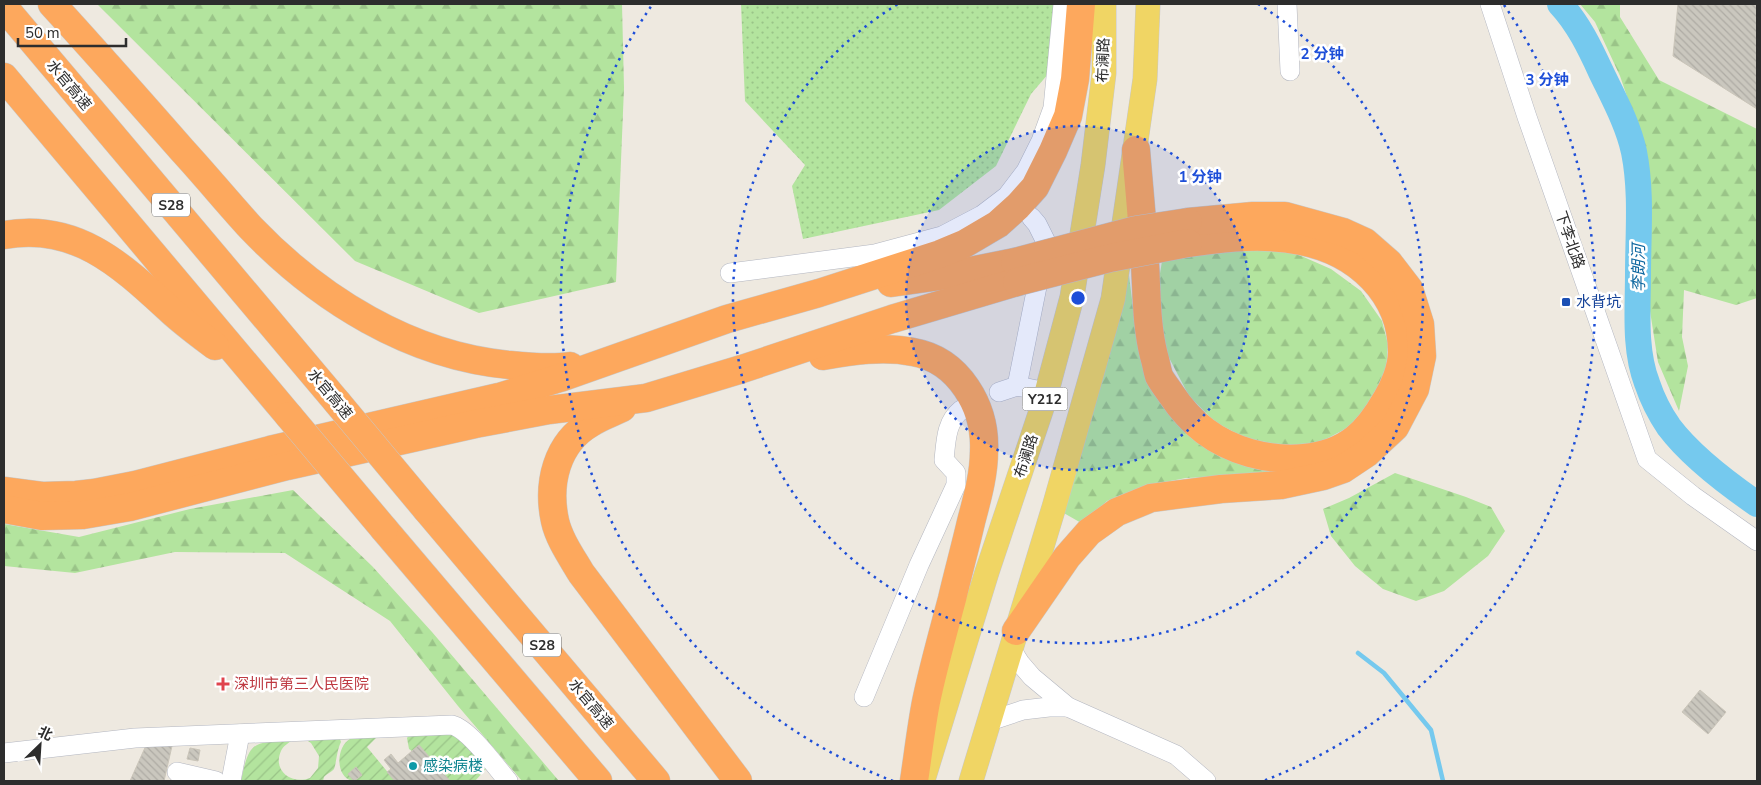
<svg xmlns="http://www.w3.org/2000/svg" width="1761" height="785" viewBox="0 0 1761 785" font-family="'Nunito Sans','Noto Sans SC',sans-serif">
  <defs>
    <pattern id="grass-dots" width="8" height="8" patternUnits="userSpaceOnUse" patternTransform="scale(1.25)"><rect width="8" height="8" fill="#b3e49e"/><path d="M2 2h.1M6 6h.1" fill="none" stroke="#9ac488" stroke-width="1.8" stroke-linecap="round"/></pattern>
    <pattern id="forest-firs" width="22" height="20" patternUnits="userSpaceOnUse" patternTransform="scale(1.25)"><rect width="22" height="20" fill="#b3e49e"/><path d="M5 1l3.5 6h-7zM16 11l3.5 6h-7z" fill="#9ac488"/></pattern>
    <pattern id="garden-furrows" width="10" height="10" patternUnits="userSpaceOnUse" patternTransform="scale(1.25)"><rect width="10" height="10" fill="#b3e49e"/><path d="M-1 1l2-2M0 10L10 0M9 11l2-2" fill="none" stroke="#9ac488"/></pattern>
    <pattern id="building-back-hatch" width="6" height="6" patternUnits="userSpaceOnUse" patternTransform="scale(1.25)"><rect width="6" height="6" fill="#cac7be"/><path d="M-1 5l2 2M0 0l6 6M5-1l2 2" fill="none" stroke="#aeaba4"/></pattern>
  </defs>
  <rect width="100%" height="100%" fill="#eee9e0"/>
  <path fill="url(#grass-dots)" d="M741 4H1058L1055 66 1031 94 996 166 939 210 803 239 792 186 805 165 745 101Z"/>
  <g fill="url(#forest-firs)">
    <path d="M97 4H622L624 88 616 282 479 313 355 261Z"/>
    <path d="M1580 4H1620V17L1659 80 1757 129V298L1736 305 1684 290 1682 337 1688 366 1679 411 1658 362 1650 311 1647 155 1620 76 1595 22Z"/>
    <path d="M1271 247 1299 255 1331 269 1361 291 1382 321 1388 344 1386 373 1375 404 1347 428 1317 444 1288 446 1247 439 1215 422 1189 396 1165 350 1154 311 1162 261 1192 252Z"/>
    <path d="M1129 275 1135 324 1205 441 1315 467 1237 476 1186 478 1145 486 1107 501 1083 524 1062 512Z"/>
    <path d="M1395 473 1466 497 1491 507 1505 531 1488 556 1444 591 1416 601 1383 589 1355 566 1331 536 1323 509 1349 498Z"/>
    <path d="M293 490 372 566 432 632 559 781H522L458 706 390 621 285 553 175 552 75 573 4 566V524L79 537 190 509Z"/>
  </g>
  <g fill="url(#garden-furrows)">
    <path d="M453 734 461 739 486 769 475 781H450L419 746 412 751 409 749 407 738 409 735Z"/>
    <path d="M377 737 367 747 395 781C385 781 360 784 352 781 335 776 336 747 350 739 356 735 370 737 377 737Z"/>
    <path d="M305 739H340L341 742C337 749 336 765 334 769 332 772 326 774 324 777L323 781H241C249 742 252 742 292 740 289 743 283 746 281 751 272 771 292 785 310 778L318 768 319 756 311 743Z"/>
  </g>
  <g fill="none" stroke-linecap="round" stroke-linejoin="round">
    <path stroke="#75c9ee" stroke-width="4.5" d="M1358 653 1384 673 1431 730 1443 781"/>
    <path stroke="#75c9ee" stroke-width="26" d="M1560 4C1578 23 1590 48 1601 72 1613 97 1628 124 1634 152 1642 192 1638 234 1638 274 1638 309 1634 349 1647 383 1652 398 1660 414 1669 427 1690 455 1728 484 1757 504"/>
  </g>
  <g fill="url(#building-back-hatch)" stroke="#cac5b9">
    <path d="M1678 4H1757V109L1673 56Z"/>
    <path d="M1700 690 1726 712 1708 734 1682 712Z"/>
    <path d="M148 741 172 746 164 781H130Z"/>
    <path d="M419 745 450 781H395L387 772 391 769 384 760 391 754 398 763Z"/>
    <path d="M190 748 200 750 198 761 187 759Z"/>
    <path d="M356 767 362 775 354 781 348 774Z"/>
  </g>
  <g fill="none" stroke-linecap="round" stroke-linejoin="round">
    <defs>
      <g id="minor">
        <path d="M1287 4 1290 71"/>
        <path d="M1490 4 1527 117 1647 459 1693 496 1757 541"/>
        <path d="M730 273 875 254 942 236 982 215 1007 196 1026 171 1041 141 1053 108 1063 4"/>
        <path d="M1017 386 1046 242 1037 224 1031 217"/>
        <path d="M999 392 1017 386 1047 392"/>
        <path d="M1010 647 1020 663 1032 677 1068 707 1176 755 1206 781"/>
        <path d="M864 697 919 565 956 485V473L944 460C946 441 946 422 961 410"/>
        <path d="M990 721 1023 710 1049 707H1068"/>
        <path d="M4 753 135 738 452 725C469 729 496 767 508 781"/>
        <path d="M177 772 216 781"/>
        <path d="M231 781 240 734"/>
      </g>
      <g id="major">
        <path d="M923 780 987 572 1044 402 1072 297 1093 165 1104 73V4"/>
        <path d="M971 781 1054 507 1113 299 1145 79 1148 4"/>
      </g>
      <g id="highway">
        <path d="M52 4C96 52 140 102 183 151 206 176 228 203 251 228 319 299 410 356 510 365 530 367 551 369 570 366"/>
        <path d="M4 7 337 402"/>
        <path d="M4 77 289 416"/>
        <path d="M1136 150C1139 188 1143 226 1145 264 1147 295 1146 324 1154 356 1156 362 1157 370 1159 376 1162 382 1167 388 1171 394 1191 424 1215 443 1250 453 1283 462 1326 462 1355 439 1368 429 1378 414 1386 400 1394 387 1402 368 1402 352 1402 293 1357 252 1301 241 1263 233 1226 238 1188 243"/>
        <path d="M4 235C76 222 121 265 170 310 184 323 199 334 215 346"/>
        <path d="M891 283 955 274 1015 262"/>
        <path d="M823 356C852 351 883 346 913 352 959 360 986 407 984 451 984 475 977 499 971 522 965 548 958 573 952 599 943 633 933 668 926 702 921 728 918 755 914 781"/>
        <path d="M622 408C612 413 600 417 591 423 556 443 547 484 555 521 559 539 571 556 581 573L738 781"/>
        <path d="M4 491 42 496 76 495 94 493 135 485 270 450 499 397 560 378 727 319 819 293 940 254 964 244 998 224 1018 206 1035 187 1053 151 1068 116 1075 79 1081 4"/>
        <path d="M4 509 42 516 83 515 130 507 287 466 475 424 549 410 646 398 742 369 892 319 1017 282"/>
        <path d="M427 510 656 781"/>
        <path d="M384 529 598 781"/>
        <path d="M1016 631 1067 557 1089 532 1117 512 1151 498 1221 489 1281 485 1323 476 1343 469 1367 453 1395 427 1415 389 1422 356 1420 324 1409 289 1389 263 1365 242 1343 232 1285 216H1253L1188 222"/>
      </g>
    </defs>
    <use href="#minor" stroke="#b3b6c0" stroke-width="20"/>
    <use href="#major" stroke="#c8c8c8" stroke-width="25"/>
    <use href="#highway" stroke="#c8c8c8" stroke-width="29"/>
    <use href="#minor" stroke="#fff" stroke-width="19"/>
    <use href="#major" stroke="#f0d564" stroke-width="24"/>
    <use href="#highway" stroke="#fda85d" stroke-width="28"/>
    <defs>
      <g id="highway-bridge">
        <path d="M1015 262 1136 230 1188 222"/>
        <path d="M1017 282 1110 258 1188 243"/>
        <path d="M337 402 427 510"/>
        <path d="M289 416 384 529"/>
      </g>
    </defs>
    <use href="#highway-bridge" stroke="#c8c8c8" stroke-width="29" stroke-linecap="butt"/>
    <use href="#highway-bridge" stroke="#fda85d" stroke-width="28"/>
  </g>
  <circle cx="1078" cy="298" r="172" fill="#1d4ed8" fill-opacity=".12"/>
  <g fill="none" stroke="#1d4ed8" stroke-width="2.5" stroke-dasharray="2.5 5">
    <circle cx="1078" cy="298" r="172"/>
    <path d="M1258 4A345 345 0 1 1 898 4"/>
    <path d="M893 781A517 517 0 0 1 652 5M1504 5A517 517 0 0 1 1263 781"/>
  </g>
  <rect fill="#1a4fb4" stroke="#fff" stroke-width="2" x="1561" y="297" width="10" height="10" rx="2.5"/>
  <path fill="#e0444e" stroke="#fff" stroke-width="2" d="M220.5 676.5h5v5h5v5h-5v5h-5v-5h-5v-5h5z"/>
  <circle fill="#0f9aa8" stroke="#fff" stroke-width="2" cx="413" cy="766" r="5"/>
  <g text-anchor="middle" stroke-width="5" stroke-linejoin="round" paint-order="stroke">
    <g fill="#fff" stroke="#6c6c6c" stroke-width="1">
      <rect x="152" y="193.5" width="38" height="23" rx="4"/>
      <rect x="1022.5" y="387.5" width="45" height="23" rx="4"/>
      <rect x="523" y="633.5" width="38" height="23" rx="4"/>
    </g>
    <g font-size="14" font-weight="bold" fill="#2d2d2d">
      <text x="171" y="210">S28</text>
      <text x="1045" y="404">Y212</text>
      <text x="542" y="650">S28</text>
    </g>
    <g font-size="15" fill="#2d2d2d" stroke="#fff">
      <text transform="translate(1103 60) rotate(-88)" y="5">布澜路</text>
      <text transform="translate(69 85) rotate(50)" y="5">水官高速</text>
      <text transform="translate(1570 240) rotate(71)" y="5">下李北路</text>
      <text transform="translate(330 394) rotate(50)" y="5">水官高速</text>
      <text transform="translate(1026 456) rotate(-72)" y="5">布澜路</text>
      <text transform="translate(591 704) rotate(50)" y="5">水官高速</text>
    </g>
    <g font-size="15" fill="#164399" stroke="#fff" text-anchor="start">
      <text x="1576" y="307">水背坑</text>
    </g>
    <g font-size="15" fill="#be3a42" stroke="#fff" text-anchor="start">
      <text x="234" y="689">深圳市第三人民医院</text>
    </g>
    <g font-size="15" fill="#0d838f" stroke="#fff" text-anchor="start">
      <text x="423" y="771">感染病楼</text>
    </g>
    <g font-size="16" font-style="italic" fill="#0f68a0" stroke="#fff">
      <text transform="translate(1638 268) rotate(-90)" y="6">李朗河</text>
    </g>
  </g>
  <circle cx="1078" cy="298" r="8" fill="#1d4ed8" stroke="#fff" stroke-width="2.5"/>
  <g font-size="15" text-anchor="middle" font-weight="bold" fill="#1d4ed8" stroke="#fff" stroke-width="5" stroke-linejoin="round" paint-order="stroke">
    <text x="1322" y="59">2 分钟</text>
    <text x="1547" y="85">3 分钟</text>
    <text x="1200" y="182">1 分钟</text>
  </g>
  <rect width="1761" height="785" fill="none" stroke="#2d2d2d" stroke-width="10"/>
  <g transform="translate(40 745) rotate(25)" stroke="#ffffff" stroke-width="4" paint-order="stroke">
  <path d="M0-4L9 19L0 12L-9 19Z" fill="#2d2d2d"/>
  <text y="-8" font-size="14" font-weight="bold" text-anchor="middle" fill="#2d2d2d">北</text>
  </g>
  <path d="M18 38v8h108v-8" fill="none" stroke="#2d2d2d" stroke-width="2.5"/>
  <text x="25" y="38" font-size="15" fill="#2d2d2d" stroke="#ffffff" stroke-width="4" paint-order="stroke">50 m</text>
</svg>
